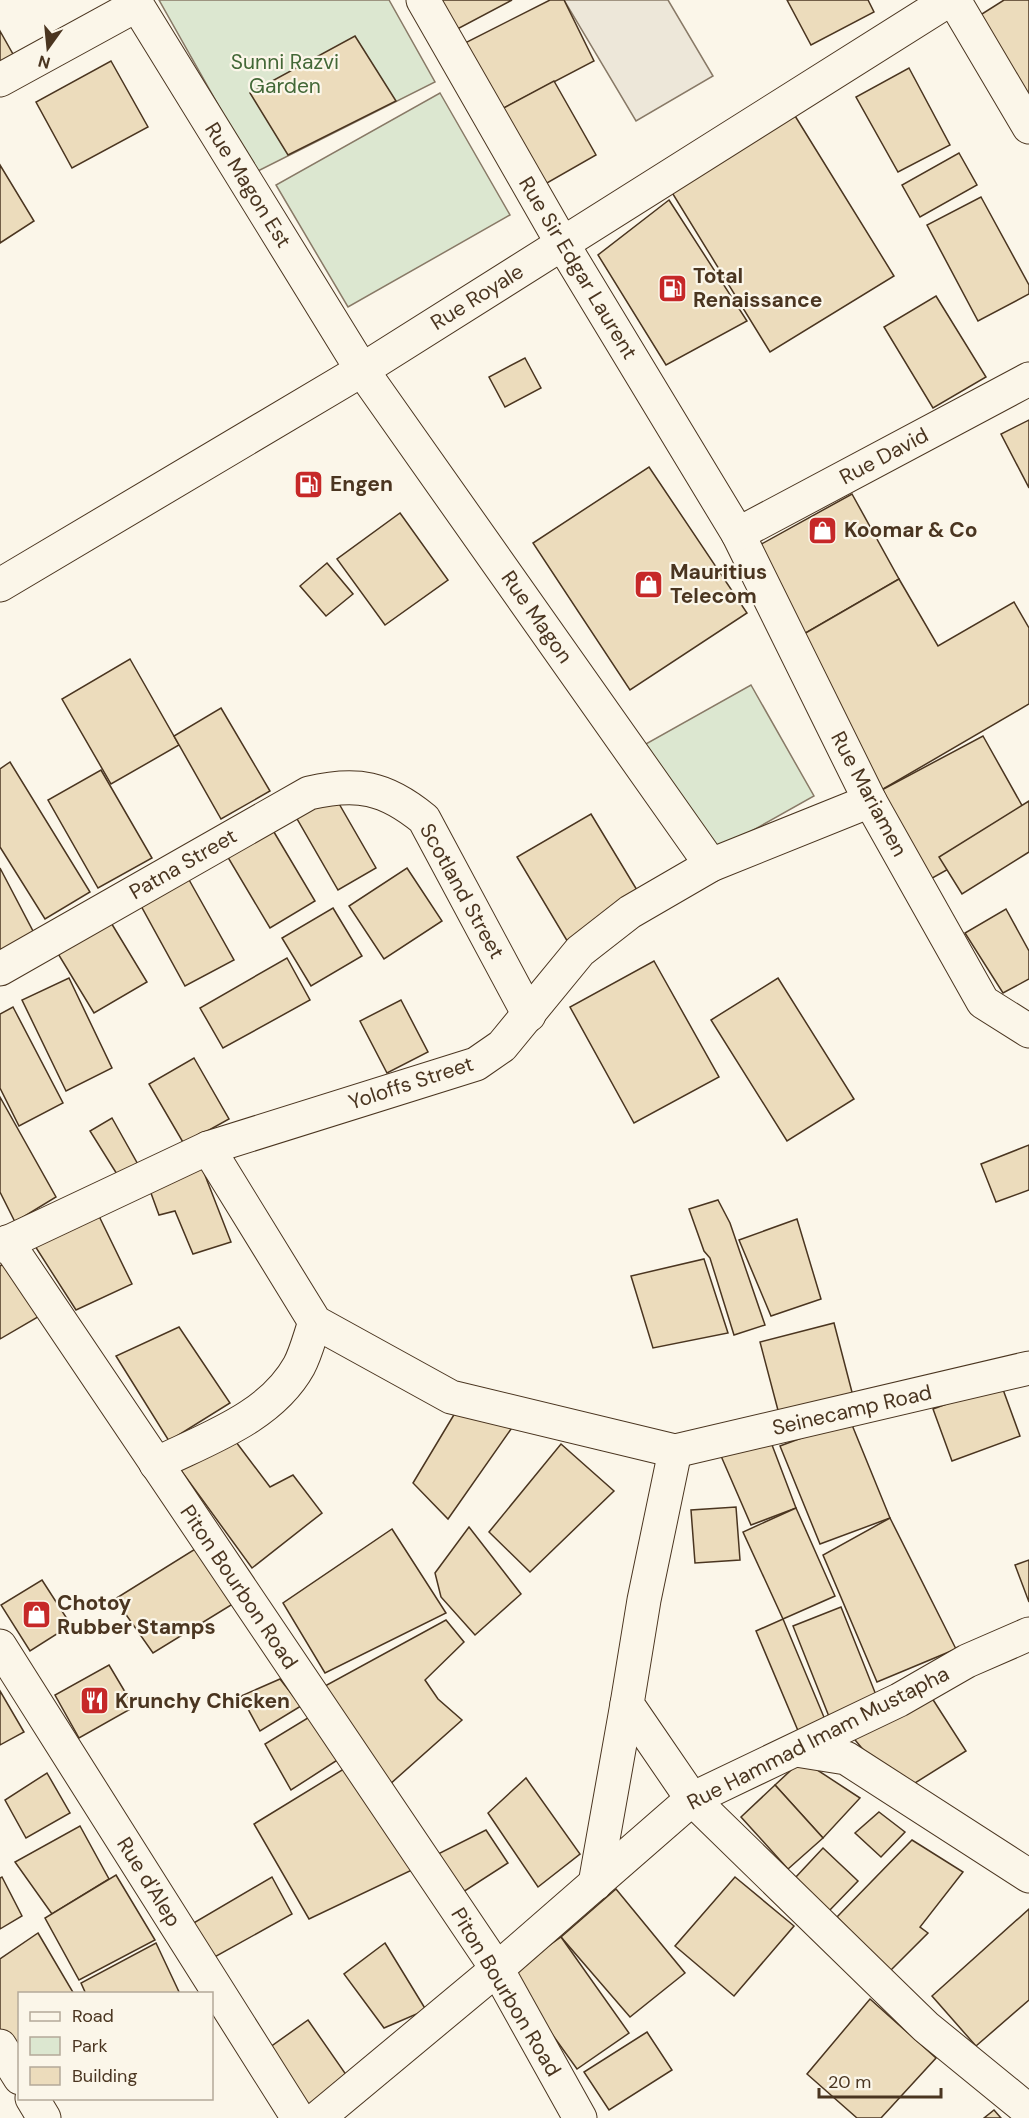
<svg xmlns="http://www.w3.org/2000/svg" width="1029" height="2118" viewBox="0 0 1029 2118" font-family="'DM Sans',sans-serif">
  <rect width="100%" height="100%" fill="#fbf6e9"/>
  <g fill="#dce7d0" stroke="#887966" stroke-width="1.5">
    <path d="M159 0H389L435 82 256 172Z"/>
    <path d="M440 93 510 215 348 307 276 185Z"/>
    <path d="M751 685 814 796 707 856 644 745Z"/>
  </g>
  <path fill="#ede7d9" stroke="#887966" stroke-width="1.5" d="M564 0H668L713 76 636 121Z"/>
  <g fill="#ecdcbc" stroke="#4a3520" stroke-width="1.5">
    <path d="M430 0H512L448 34Z"/>
    <path d="M550 0H564L594 61 498 111 463 44Z"/>
    <path d="M787 0H868L874 12 811 45Z"/>
    <path d="M1004 0H1029V104L974 19Z"/>
    <path d="M0 31 18 63 0 73Z"/>
    <path d="M355 36 396 101 288 155 250 93Z"/>
    <path d="M111 61 148 127 72 168 36 102Z"/>
    <path d="M909 68 950 145 898 172 856 97Z"/>
    <path d="M554 81 596 155 540 187 498 111Z"/>
    <path d="M792 111 894 276 770 352 668 186Z"/>
    <path d="M959 153 977 185 920 217 902 185Z"/>
    <path d="M0 165 34 221 0 243Z"/>
    <path d="M981 197 1029 285V294L978 321 927 225Z"/>
    <path d="M669 200 747 321 666 365 598 255Z"/>
    <path d="M936 296 986 377 933 408 884 327Z"/>
    <path d="M525 358 541 388 505 407 489 377Z"/>
    <path d="M1029 420V488L1001 434Z"/>
    <path d="M649 467 747 613 630 690 533 543Z"/>
    <path d="M852 494 899 579 790 642 738 557Z"/>
    <path d="M400 513 448 580 385 625 337 559Z"/>
    <path d="M327 563 353 594 326 616 300 586Z"/>
    <path d="M899 579 938 646 1014 602 1029 628V704L878 792 790 642Z"/>
    <path d="M130 659 179 745 111 784 62 699Z"/>
    <path d="M221 708 270 791 221 819 174 736Z"/>
    <path d="M983 736 1029 818V824L927 881 878 792Z"/>
    <path d="M10 762 90 892 45 919 0 847V769Z"/>
    <path d="M101 770 152 858 98 888 48 800Z"/>
    <path d="M334 795 376 868 338 890 296 817Z"/>
    <path d="M1029 801V852L962 894 939 857Z"/>
    <path d="M591 814 643 900 569 944 517 857Z"/>
    <path d="M268 822 315 901 270 928 223 849Z"/>
    <path d="M0 868 34 933 0 951Z"/>
    <path d="M407 868 442 921 384 959 349 906Z"/>
    <path d="M188 878 234 960 185 986 140 904Z"/>
    <path d="M333 908 362 956 311 986 282 938Z"/>
    <path d="M1006 909 1029 951V979L1003 993 965 933Z"/>
    <path d="M110 921 147 982 94 1013 57 952Z"/>
    <path d="M287 958 310 1000 223 1048 200 1008Z"/>
    <path d="M654 961 719 1077 634 1123 570 1007Z"/>
    <path d="M69 978 112 1068 66 1091 22 1000Z"/>
    <path d="M778 978 854 1099 787 1141 711 1020Z"/>
    <path d="M401 1000 428 1052 387 1073 360 1021Z"/>
    <path d="M13 1007 63 1103 19 1126 0 1088V1014Z"/>
    <path d="M194 1058 229 1119 184 1144 149 1084Z"/>
    <path d="M0 1097 56 1197 15 1222 0 1192Z"/>
    <path d="M112 1118 140 1168 120 1179 90 1131Z"/>
    <path d="M1029 1145V1190L996 1202 981 1164Z"/>
    <path d="M201 1165 231 1242 193 1254 175 1211 159 1215 148 1185Z"/>
    <path d="M718 1200 730 1223 765 1325 734 1335 710 1258 704 1251 689 1209Z"/>
    <path d="M97 1212 132 1284 76 1310 35 1246Z"/>
    <path d="M797 1219 821 1299 771 1316 739 1240Z"/>
    <path d="M13 1258 43 1314 0 1339V1266Z"/>
    <path d="M704 1259 728 1333 653 1348 631 1276Z"/>
    <path d="M834 1323 853 1396 779 1414 760 1342Z"/>
    <path d="M179 1327 230 1403 169 1441 116 1356Z"/>
    <path d="M1001 1384 1020 1436 952 1461 933 1409Z"/>
    <path d="M461 1403 516 1422 448 1519 413 1483Z"/>
    <path d="M850 1420 890 1518 820 1544 780 1446Z"/>
    <path d="M227 1430 270 1487 293 1475 322 1513 252 1568 180 1469Z"/>
    <path d="M769 1437 796 1508 751 1525 721 1456Z"/>
    <path d="M561 1444 614 1491 530 1572 489 1532Z"/>
    <path d="M736 1507 740 1560 695 1563 691 1510Z"/>
    <path d="M796 1508 835 1596 783 1619 743 1532Z"/>
    <path d="M890 1518 956 1649 877 1682 823 1555Z"/>
    <path d="M469 1527 521 1594 475 1635 441 1597 435 1573Z"/>
    <path d="M392 1529 446 1613 325 1673 283 1603Z"/>
    <path d="M200 1546 236 1602 153 1653 115 1599Z"/>
    <path d="M1029 1560V1602L1015 1565Z"/>
    <path d="M42 1580 71 1625 30 1651 1 1605Z"/>
    <path d="M841 1607 878 1700 830 1719 793 1626Z"/>
    <path d="M783 1619 826 1722 799 1733 756 1631Z"/>
    <path d="M446 1620 464 1642 425 1680 438 1699 462 1720 389 1785 325 1686Z"/>
    <path d="M109 1665 134 1707 79 1738 55 1695Z"/>
    <path d="M280 1679 301 1706 260 1731 241 1696Z"/>
    <path d="M0 1691 24 1732 0 1745Z"/>
    <path d="M930 1695 966 1751 899 1793 851 1735Z"/>
    <path d="M311 1716 339 1759 291 1790 265 1744Z"/>
    <path d="M802 1760 860 1798 823 1838 775 1785Z"/>
    <path d="M347 1767 412 1870 309 1919 254 1824Z"/>
    <path d="M47 1773 70 1813 26 1838 5 1800Z"/>
    <path d="M526 1778 580 1854 538 1887 488 1813Z"/>
    <path d="M775 1785 823 1838 788 1869 741 1817Z"/>
    <path d="M879 1812 905 1832 881 1857 855 1833Z"/>
    <path d="M80 1826 109 1879 52 1914 15 1862Z"/>
    <path d="M486 1830 508 1863 460 1894 436 1855Z"/>
    <path d="M912 1840 963 1872 920 1927 928 1933 889 1972 837 1917Z"/>
    <path d="M823 1848 858 1881 829 1911 795 1878Z"/>
    <path d="M116 1875 155 1940 79 1980 45 1918Z"/>
    <path d="M2 1877 22 1916 0 1929V1878Z"/>
    <path d="M272 1877 292 1914 202 1964 180 1931Z"/>
    <path d="M735 1877 794 1926 734 1996 675 1946Z"/>
    <path d="M616 1889 685 1973 630 2017 561 1937Z"/>
    <path d="M1029 1909V2000L976 2046 932 1996Z"/>
    <path d="M38 1933 74 1994H20V2067L0 2034V1959Z"/>
    <path d="M561 1937 629 2033 577 2069 509 1974Z"/>
    <path d="M156 1943 180 1994H86L81 1983Z"/>
    <path d="M385 1943 426 2010 384 2028 344 1974Z"/>
    <path d="M870 1999 936 2058 881 2118H857L807 2074Z"/>
    <path d="M308 2020 347 2076 301 2115 259 2055Z"/>
    <path d="M647 2032 672 2070 609 2110 584 2072Z"/>
    <path d="M994 2110 1001 2118H984Z"/>
  </g>
  <g fill="none" stroke-linecap="round" stroke-linejoin="round">
    <defs>
      <g id="street">
        <path d="M954 0 1029 127"/>
        <path d="M0 80 137 5"/>
        <path d="M362 370 711 865"/>
        <path d="M738 534 870 801 983 1002 1029 1031"/>
        <path d="M0 969 309 793C357 782 385 787 424 819L529 1015"/>
        <path d="M208 1148 315 1322 451 1397 675 1451 1029 1368"/>
        <path d="M7 1242 497 1969 580 2118"/>
        <path d="M0 1246 208 1148 476 1064 502 1046 580 951 630 912 711 865 870 801"/>
        <path d="M675 1451 644 1600 627 1704 692 1799 926 2027 1029 2111"/>
        <path d="M156 1464C206 1439 270 1418 299 1366 306 1353 310 1336 315 1322"/>
        <path d="M0 1646 298 2118"/>
        <path d="M796 1750 846 1758 1029 1876"/>
        <path d="M595 1884 627 1704"/>
        <path d="M0 2046 20 2078"/>
        <path d="M32 2098 44 2118"/>
        <path d="M318 2118 497 1969 692 1799 899 1700 967 1661 1029 1634"/>
      </g>
      <g id="secondary">
        <path d="M134 0 362 370"/>
        <path d="M423 0 562 243"/>
      </g>
      <g id="primary">
        <path d="M562 243 738 534 1029 379"/>
        <path d="M0 585 362 370 949 0"/>
      </g>
    </defs>
    <use href="#street" stroke="#4a3520" stroke-width="35"/>
    <use href="#secondary" stroke="#4a3520" stroke-width="35"/>
    <use href="#primary" stroke="#4a3520" stroke-width="35"/>
    <use href="#street" stroke="#fbf6e9" stroke-width="33"/>
    <use href="#secondary" stroke="#fbf6e9" stroke-width="33"/>
    <use href="#primary" stroke="#fbf6e9" stroke-width="33"/>
  </g>
  <defs>
    <symbol id="fuel-square" viewBox="-11 -11 22 22"><rect x="-9" y="-9" width="18" height="18" rx="4" fill="#c62828" stroke="#fbf6e9"/><path d="M-5.5-6h7V0h2V4h1.3V-2.5L3-4.5l.8-.8L6-3V5H2.5V1h-1V6h-7ZM-4.2-4.7v3.2H.2V-4.7Z" fill="#fff"/></symbol>
    <symbol id="shop-square" viewBox="-11 -11 22 22"><rect x="-9" y="-9" width="18" height="18" rx="4" fill="#c62828" stroke="#fbf6e9"/><path d="M-5-2.5h2.3a2.7 3.5 0 0 1 5.4 0H5L5.5 6h-11ZM-1.5-2.5h3a1.5 2.3 0 0 0-3 0Z" fill="#fff"/></symbol>
    <symbol id="restaurant-square" viewBox="-11 -11 22 22"><rect x="-9" y="-9" width="18" height="18" rx="4" fill="#c62828" stroke="#fbf6e9"/><path d="M-5-6h1v4h1v-4h1v4h1v-4h1v5L-1.5 .5V6h-2V.5L-5-1ZM5-6V6H3V1.5H1.5Q1.5-4 5-6Z" fill="#fff"/></symbol>
  </defs>
  <g fill-rule="evenodd">
    <use href="#fuel-square" x="656" y="272" width="33" height="33"/>
    <use href="#fuel-square" x="292" y="468" width="33" height="33"/>
    <use href="#shop-square" x="806" y="514" width="33" height="33"/>
    <use href="#shop-square" x="632" y="568" width="33" height="33"/>
    <use href="#shop-square" x="20" y="1598" width="33" height="33"/>
    <use href="#restaurant-square" x="78" y="1684" width="33" height="33"/>
  </g>
  <g text-anchor="middle" stroke-width="4.5" stroke-linejoin="round" paint-order="stroke">
    <g font-size="21" fill="#436837" stroke="#fbf6e9">
      <text x="285" y="69">Sunni Razvi<tspan x="285" dy="24">Garden</tspan></text>
    </g>
    <g font-size="21" fill="#4a3520" stroke="#fbf6e9">
      <text transform="translate(248 185) rotate(58)" y="7">Rue Magon Est</text>
      <text transform="translate(578 268) rotate(59)" y="7">Rue Sir Edgar Laurent</text>
      <text transform="translate(477 297) rotate(-32)" y="7">Rue Royale</text>
      <text transform="translate(884 456) rotate(-28)" y="7">Rue David</text>
      <text transform="translate(537 617) rotate(55)" y="7">Rue Magon</text>
      <text transform="translate(869 794) rotate(62)" y="7">Rue Mariamen</text>
      <text transform="translate(183 864) rotate(-30)" y="7">Patna Street</text>
      <text transform="translate(462 891) rotate(61)" y="7">Scotland Street</text>
      <text transform="translate(411 1083) rotate(-18)" y="7">Yoloffs Street</text>
      <text transform="translate(852 1410) rotate(-13)" y="7">Seinecamp Road</text>
      <text transform="translate(239 1587) rotate(56)" y="7">Piton Bourbon Road</text>
      <text transform="translate(818 1738) rotate(-27)" y="7">Rue Hammad Imam Mustapha</text>
      <text transform="translate(149 1882) rotate(58)" y="7">Rue d'Alep</text>
      <text transform="translate(506 1992) rotate(59)" y="7">Piton Bourbon Road</text>
    </g>
    <g font-size="21" font-weight="bold" fill="#4a3520" stroke="#fbf6e9" text-anchor="start">
      <text x="693" y="283">Total<tspan x="693" dy="24">Renaissance</tspan></text>
      <text x="330" y="491">Engen</text>
      <text x="844" y="537">Koomar &amp; Co</text>
      <text x="670" y="579">Mauritius<tspan x="670" dy="24">Telecom</tspan></text>
      <text x="57" y="1610">Chotoy<tspan x="57" dy="24">Rubber Stamps</tspan></text>
      <text x="115" y="1708">Krunchy Chicken</text>
    </g>
  </g>
  <rect x="18" y="1992" width="195" height="108" fill="#fbf6e9" stroke="#b4a999" stroke-width="1.5"/>
  <rect x="30" y="2012" width="30" height="9" fill="#fbf6e9" stroke="#b4a999" stroke-width="1.5"/>
  <text x="72" y="2022" font-size="18" fill="#4a3520">Road</text>
  <rect x="30" y="2037" width="30" height="18" fill="#dce7d0" stroke="#b4a999" stroke-width="1.5"/>
  <text x="72" y="2052" font-size="18" fill="#4a3520">Park</text>
  <rect x="30" y="2067" width="30" height="18" fill="#ecdcbc" stroke="#b4a999" stroke-width="1.5"/>
  <text x="72" y="2082" font-size="18" fill="#4a3520">Building</text>
  <g transform="translate(48 48) rotate(195)" stroke="#fbf6e9" stroke-width="4.5" paint-order="stroke">
  <path d="M0-4.5L10 22L0 15L-10 22Z" fill="#4a3520"/>
  <text y="-9" font-size="16" font-weight="bold" text-anchor="middle" fill="#4a3520">N</text>
  </g>
  <path d="M819 2088v9h122v-9" fill="none" stroke="#4a3520" stroke-width="3"/>
  <text x="828" y="2088" font-size="18" fill="#4a3520" stroke="#fbf6e9" stroke-width="4.5" paint-order="stroke">20 m</text>
</svg>
